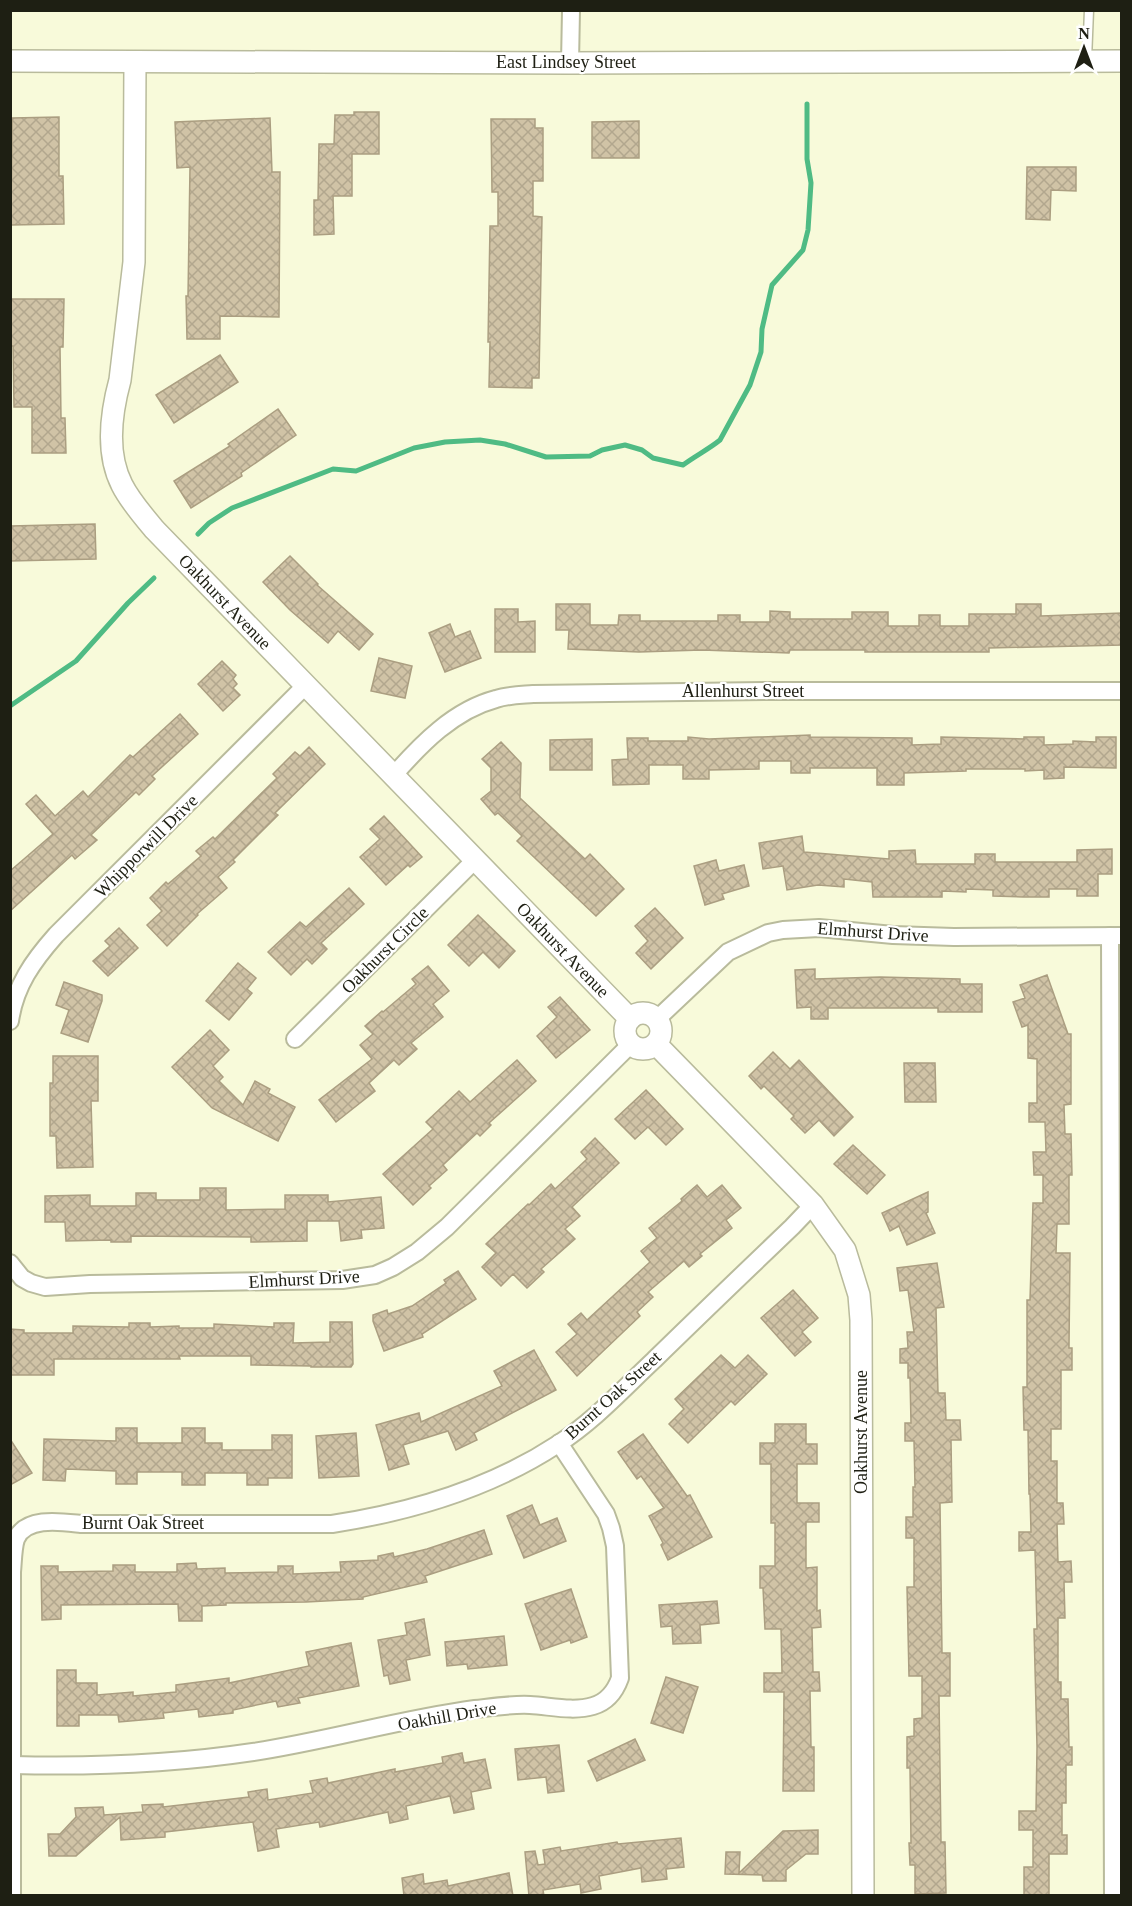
<svg xmlns="http://www.w3.org/2000/svg" width="1132" height="1906" viewBox="0 0 1132 1906" font-family="Georgia,serif">
  <defs>
    <pattern id="building-cross-hatch" width="8" height="8" patternUnits="userSpaceOnUse" patternTransform="scale(1.5)"><rect width="8" height="8" fill="#d0c3a6"/><path d="M0 0l8 8M0 8l8-8" fill="none" stroke="#b2a78e"/></pattern>
  </defs>
  <rect width="100%" height="100%" fill="#f8fada"/>
  <g fill="none" stroke-linecap="round" stroke-linejoin="round">
    <g stroke="#4fbb84" stroke-width="5">
      <path d="M198 534 209 523 232 508 333 469 356 471 414 448 445 442 480 440 505 444 546 457 590 456 602 450 625 445 642 450 653 458 683 465C695 456 709 449 720 440L750 385 761 352 762 329 772 285 803 250 808 230 811 183 807 159V104"/>
      <path d="M10 706 76 661 128 603 154 578"/>
    </g>
  </g>
  <g fill="url(#building-cross-hatch)" stroke="#ab9e81" stroke-width="1.5">
    <path d="M354 112H379V154H352V196H333L334 234 314 235V200H318L319 144H334L335 115H354Z"/>
    <path d="M59 117V176H63L64 224 11 225 12 118Z"/>
    <path d="M270 118 272 172H280L279 317 220 316V339H187L186 296H188L190 167 177 168 175 122Z"/>
    <path d="M491 119H535V128H543V181H533V216L542 217 539 378H532V388L489 387 490 342H488L490 226H498V192H492Z"/>
    <path d="M639 121V158H592V122Z"/>
    <path d="M1027 167H1076V191L1051 190 1050 220 1026 219Z"/>
    <path d="M10 299H64L63 347H60L61 418H65L66 453H32V407H14L13 346H10Z"/>
    <path d="M220 355 238 382 174 423 156 395Z"/>
    <path d="M278 409 296 435 241 473 242 476 191 508 174 481 230 446 228 444Z"/>
    <path d="M95 524 96 559 10 561V526Z"/>
    <path d="M290 556 318 584 317 585 373 634 359 650 338 631 328 643 290 610 263 582Z"/>
    <path d="M556 604H590V625H618L619 615H640V621H718V615H740V622H770V611L790 612V619H852V612H888V626H919V615H940V626H969V614H1016V604H1041V616L1122 613V645L989 648V652H865V650H790L789 653 702 650 639 652 568 649 569 630H556Z"/>
    <path d="M495 609H518V622L535 621V652H495Z"/>
    <path d="M450 624 455 637 470 631 481 658 445 672 429 633Z"/>
    <path d="M379 658 412 666 405 698 371 691Z"/>
    <path d="M222 661 236 675 233 679 237 684 233 688 240 695 223 711 198 684Z"/>
    <path d="M180 714 198 734 152 776 155 779 139 795 136 792 91 835 97 840 75 859 72 855 10 911V871L53 834 26 804 36 795 55 816 83 791 88 797 130 755 133 757Z"/>
    <path d="M810 735V737L912 738V745L941 744V737L1024 739V737H1044V745L1073 744V741L1096 742V737H1116V768L1064 767V778L1044 779V770L1025 771V769H966V771L904 773V785H877V768H810V773H791V761H759V769L709 770V779H683V765H649V784L613 785 612 760 628 759 627 738H648V741H688V737L709 739Z"/>
    <path d="M592 739V770H550V740Z"/>
    <path d="M501 742 521 763 520 798 585 859 590 854 624 889 596 916 517 841 522 836 498 813 495 815 481 799 491 791V768L482 759Z"/>
    <path d="M309 747 325 764 275 813 278 815 233 860 235 862 218 877 227 888 197 914 198 915 167 946 147 925 162 911 150 898 166 882 168 884 201 856 196 851 213 837 215 839 277 778 273 774 295 752 300 756Z"/>
    <path d="M384 816 422 857 410 867 408 865 386 885 360 857 380 839 370 829Z"/>
    <path d="M802 836 804 852 889 859V851L915 850 916 864H975V854H995V862H1077V850L1112 849V874H1098V896H1077V889H1049V897H1023L993 896V890L966 889V892L942 891V897H873L872 882 844 879V887L818 885 787 890 783 866 763 869 759 843Z"/>
    <path d="M716 860 719 871 744 865 749 886 722 894 724 899 705 905 694 866Z"/>
    <path d="M349 888 364 904 321 943 327 949 312 964 307 959 291 975 268 952 300 922 306 927Z"/>
    <path d="M655 908 683 938 651 969 636 953 648 941 635 926Z"/>
    <path d="M478 915 515 951 499 968 483 952 469 966 448 945Z"/>
    <path d="M119 928 138 948 108 976 93 961 110 946 105 941Z"/>
    <path d="M238 963 256 978 247 989 252 993 229 1020 206 1001Z"/>
    <path d="M428 966 449 991 433 1004 443 1017 411 1043 417 1049 399 1065 394 1060 369 1083 375 1091 336 1122 319 1100 372 1059 360 1045 373 1034 365 1026 382 1011 383 1012 416 984 412 979Z"/>
    <path d="M815 969V979L880 977 960 979V984H982V1012H938V1008H828V1019H811V1007L797 1008 795 970Z"/>
    <path d="M1047 975 1068 1034H1071V1104L1064 1105 1065 1134H1071L1072 1175H1069V1224H1057L1056 1253H1070L1069 1348H1072V1370H1061V1429H1051V1461H1057V1503H1063L1064 1524H1057L1058 1562 1071 1561 1072 1582H1064L1065 1618H1058V1682H1061V1699H1068L1069 1747H1072V1765H1066V1803H1062V1835H1067V1854H1049V1896H1024V1867H1033V1830H1019V1811H1036L1037 1747 1034 1629H1037L1035 1550 1019 1551V1532H1031L1030 1494H1029L1028 1430H1024L1023 1387H1027V1300H1030L1033 1203H1043V1175H1034L1033 1152H1046L1045 1122H1029V1103H1037V1059L1028 1058V1025L1022 1027 1013 1002 1025 998 1020 985Z"/>
    <path d="M64 982 102 995V1001L88 1042 61 1033 69 1010 56 1005Z"/>
    <path d="M560 997 590 1030 556 1058 537 1036 557 1017 548 1007Z"/>
    <path d="M210 1030 229 1050 213 1066 223 1077 219 1081 243 1105 255 1081 270 1089 268 1093 295 1107 278 1141 212 1108 172 1067Z"/>
    <path d="M773 1052 790 1069 799 1060 853 1117 834 1136 819 1120 805 1133 791 1119 794 1116 764 1086 761 1089 749 1076Z"/>
    <path d="M53 1056H98V1101H91L93 1167 57 1168 56 1136H50V1083H53Z"/>
    <path d="M517 1060 536 1081 489 1123 491 1125 480 1136 477 1133 443 1165 447 1170 429 1186 431 1188 413 1205 383 1174 433 1129 426 1122 459 1091 470 1102Z"/>
    <path d="M904 1063H935L936 1102H905Z"/>
    <path d="M646 1090 683 1129 666 1145 648 1127 635 1139 615 1119Z"/>
    <path d="M595 1138 619 1163 572 1207 580 1216 565 1229 575 1239 541 1269 544 1272 527 1288 513 1274 501 1286 482 1267 496 1253 486 1244 528 1204 529 1205 551 1184 555 1189 587 1159 581 1152Z"/>
    <path d="M853 1145 885 1175 867 1194 834 1164Z"/>
    <path d="M697 1185 707 1197 722 1185 741 1208 726 1220 732 1228 700 1254 702 1256 689 1267 684 1261 648 1292 653 1297 637 1312 640 1316 577 1376 556 1352 577 1334 568 1324 581 1313 587 1320 650 1262 641 1251 657 1238 649 1228 682 1201 681 1199Z"/>
    <path d="M200 1188H226V1210L285 1209V1195H328V1202L381 1197 384 1228 361 1230 362 1238 341 1241 339 1221H307V1241L251 1242V1237L131 1236V1242H111V1240L66 1241 65 1222H45V1196L90 1195V1206H136V1193H156V1200H200Z"/>
    <path d="M928 1192V1212L926 1213 935 1233 907 1245 899 1226 890 1231 882 1213Z"/>
    <path d="M937 1263 944 1307 936 1308 938 1393H945L946 1420H960L961 1440H951L952 1502 940 1503 942 1653H950V1696H939L941 1842H945L946 1893 915 1894V1865H910L909 1843H911L910 1768H907V1737L914 1736V1719L922 1718V1676H909L907 1587H914V1538H906V1517H913V1487H915L914 1441H905V1423H911L910 1378H908V1363H900V1349L908 1348 907 1332H914L908 1290 900 1291 897 1268Z"/>
    <path d="M458 1271 476 1299 422 1334 423 1337 384 1351 373 1321V1315L387 1310 388 1314 412 1306 446 1283 444 1280Z"/>
    <path d="M793 1290 818 1318 802 1332 811 1342 795 1356 761 1318Z"/>
    <path d="M330 1322H352L353 1364 351 1367H311V1366L251 1365V1356H179L180 1359H54V1375H10V1329L24 1330V1333H73V1326L129 1327V1323H150V1327L179 1326V1328H214V1324L274 1327V1323H294L293 1343 330 1342Z"/>
    <path d="M534 1350 556 1390 474 1433 477 1440 456 1450 448 1431 403 1445 409 1464 389 1470 376 1425 419 1413 421 1422 502 1386 494 1371Z"/>
    <path d="M721 1355 735 1368 748 1355 767 1374 735 1405 731 1401 688 1443 669 1424 684 1409 675 1399Z"/>
    <path d="M775 1424H806V1444H817V1464H797V1503H819V1522H806V1568L817 1567V1611L820 1610 821 1627 812 1628 813 1672H819L820 1691H810L811 1747H814V1791H783L784 1692H764V1673H782L781 1629H765L763 1588H760V1566H775V1523H771V1464H760V1443H775Z"/>
    <path d="M116 1428H137V1443H182V1428H205V1443H222V1450H272V1435H292V1478H268V1485H247V1473H205V1485H182V1472H137V1484H116V1471L66 1469 65 1481 43 1480 44 1439 116 1441Z"/>
    <path d="M356 1433 359 1476 319 1478 316 1436Z"/>
    <path d="M643 1434 687 1496 690 1495 712 1537 668 1560 661 1545 663 1543 649 1516 664 1508 641 1476 637 1479 618 1452Z"/>
    <path d="M10 1439 32 1473 10 1485Z"/>
    <path d="M532 1505 540 1525 557 1518 566 1541 524 1558 507 1516Z"/>
    <path d="M484 1530 492 1554 425 1576 427 1582 363 1597V1599L306 1602 226 1603V1605L202 1606V1621H179L178 1604 61 1605V1619L42 1620 41 1566H58V1572L113 1571V1565H135V1572H177V1564L196 1563 197 1569 225 1568V1573L278 1572V1566H293V1574L341 1572 340 1562 378 1560V1556L393 1553 394 1557 427 1549Z"/>
    <path d="M571 1589 587 1637 571 1643 570 1640 541 1650 525 1604Z"/>
    <path d="M717 1601 719 1623 700 1625 701 1643 673 1644 672 1626 661 1627 659 1605Z"/>
    <path d="M424 1619 430 1655 406 1660 410 1680 390 1684 388 1675 384 1676 378 1640 407 1635 405 1623Z"/>
    <path d="M504 1636 507 1665 468 1669 467 1664 447 1666 445 1642Z"/>
    <path d="M351 1643 359 1686 298 1698 300 1703 278 1707 276 1701 233 1710V1713L199 1717 198 1709 163 1713 164 1718 119 1722 118 1715H79V1726H57V1670H76V1683H97V1695L133 1692V1696L176 1692V1685L229 1678V1683L309 1666 306 1652Z"/>
    <path d="M666 1677 698 1687 683 1733 651 1723Z"/>
    <path d="M635 1739 645 1760 597 1781 588 1761Z"/>
    <path d="M559 1745 564 1791 548 1793 546 1777 518 1780 515 1749Z"/>
    <path d="M462 1753 464 1763 485 1759 491 1788 471 1792 474 1809 454 1813 450 1796 406 1806 408 1819 390 1823 388 1812 320 1827 319 1822 276 1829 279 1847 258 1851 253 1822 165 1832V1837L121 1840 120 1817 76 1856H49L48 1834H60L76 1817 75 1808 103 1807 104 1815 143 1812 142 1805 163 1804V1807L249 1797 248 1792 267 1789 268 1800 313 1793 310 1781 327 1778 328 1783 395 1769V1772L443 1763 442 1757Z"/>
    <path d="M818 1830V1854H806L786 1870V1881H763L762 1875 725 1874 726 1852H740L739 1873 783 1831Z"/>
    <path d="M681 1838 684 1867 666 1869 667 1879 642 1882 641 1868 599 1876 601 1889 581 1893 580 1884 543 1890 544 1896H529L525 1852 535 1851 538 1865 545 1864 543 1850 560 1847 561 1851 617 1842 618 1844Z"/>
    <path d="M509 1873 513 1896H404L402 1878 423 1874 424 1884 447 1880 448 1886Z"/>
  </g>
  <g fill="none" stroke-linecap="round" stroke-linejoin="round">
    <defs>
      <path id="service" d="M1087 60 1089 10"/>
      <g id="minor">
        <path d="M570 63 571 10"/>
        <path d="M393 776C421 744 454 710 496 699 508 695 521 695 533 694L766 691H1122"/>
        <path d="M1110 936 1113 1896"/>
        <path d="M657 1019 728 952 768 933 783 930 819 928 893 935 954 937 1122 936"/>
        <path d="M10 1021C15 986 33 961 56 935L306 685"/>
        <path d="M295 1039 475 860"/>
        <path d="M10 1263 22 1278 31 1283 45 1287 90 1284 342 1280 375 1275 393 1267 417 1252 447 1227 631 1044"/>
        <path d="M13 1765C93 1767 173 1764 253 1752 327 1741 400 1719 475 1709 493 1707 512 1704 530 1705 550 1706 573 1712 593 1706 607 1702 615 1692 620 1678L615 1546 611 1528 606 1514 559 1443"/>
        <path d="M12 1896V1572C13 1562 13 1548 16 1539 26 1516 62 1522 81 1524H332C411 1512 491 1488 558 1444 594 1421 623 1389 654 1360 700 1315 746 1271 792 1227L813 1205"/>
      </g>
      <g id="tertiary">
        <path d="M10 61 570 63 1122 61"/>
        <path d="M135 62 134 262 120 380C111 413 106 454 122 485 130 501 144 517 155 530L630 1019"/>
        <circle cx="643" cy="1031" r="18"/>
        <path d="M656 1044 813 1205 845 1250 859 1295 861 1320 863 1896"/>
      </g>
    </defs>
    <use href="#service" stroke="#b9bb9c" stroke-width="11"/>
    <use href="#minor" stroke="#b9bb9c" stroke-width="20"/>
    <use href="#tertiary" stroke="#b9bb9c" stroke-width="24"/>
    <use href="#service" stroke="#fff" stroke-width="8"/>
    <use href="#minor" stroke="#fff" stroke-width="16"/>
    <use href="#tertiary" stroke="#fff" stroke-width="21"/>
  </g>
  <g text-anchor="middle" stroke-width="4.5" stroke-linejoin="round" paint-order="stroke">
    <g font-size="18" fill="#1e1f13" stroke="#fff">
      <text x="566" y="68">East Lindsey Street</text>
      <text transform="translate(225 602) rotate(46)" y="6">Oakhurst Avenue</text>
      <text x="743" y="697">Allenhurst Street</text>
      <text transform="translate(146 846) rotate(-45)" y="6">Whipporwill Drive</text>
      <text transform="translate(873 932) rotate(4)" y="6">Elmhurst Drive</text>
      <text transform="translate(385 950) rotate(-45)" y="6">Oakhurst Circle</text>
      <text transform="translate(563 950) rotate(46)" y="6">Oakhurst Avenue</text>
      <text transform="translate(304 1279) rotate(-3)" y="6">Elmhurst Drive</text>
      <text transform="translate(613 1395) rotate(-42)" y="6">Burnt Oak Street</text>
      <text transform="translate(861 1432) rotate(-90)" y="6">Oakhurst Avenue</text>
      <text x="143" y="1529">Burnt Oak Street</text>
      <text transform="translate(447 1716) rotate(-10)" y="6">Oakhill Drive</text>
    </g>
  </g>
  <rect width="1132" height="1906" fill="none" stroke="#1e1f13" stroke-width="24"/>
  <g transform="translate(1084 48)" stroke="#ffffff" stroke-width="4.5" paint-order="stroke">
  <path d="M0-4.5L10 22L0 15L-10 22Z" fill="#1e1f13"/>
  <text y="-9" font-size="16" font-weight="bold" text-anchor="middle" fill="#1e1f13">N</text>
  </g>
</svg>
